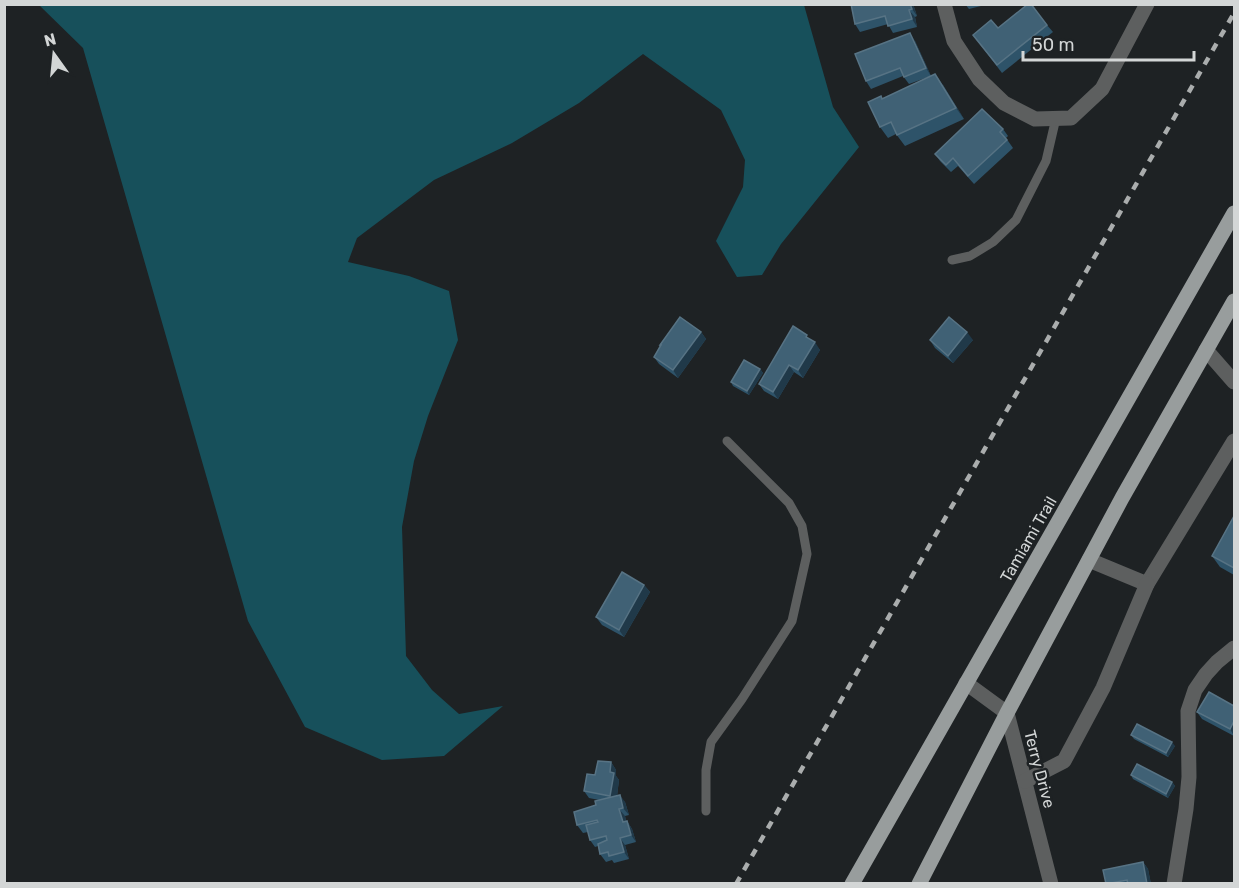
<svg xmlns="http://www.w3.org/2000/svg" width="1239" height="888" viewBox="0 0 1239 888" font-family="Rubik,sans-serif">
  <rect width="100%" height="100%" fill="#1e2224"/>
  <path fill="#17505b" d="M39 5H804L833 107 859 147 781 244 762 275 737 277 716 241 743 187 745 160 721 110 643 54 579 103 512 143 434 180 357 238 348 262 409 276 449 291 458 340 428 416 414 461 402 527 406 656 432 690 459 714 503 706 444 756 382 760 305 727 248 621 83 48Z"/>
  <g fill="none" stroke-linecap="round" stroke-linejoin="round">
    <g stroke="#5d5f5f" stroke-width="9">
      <path d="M952 260 970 256 993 242 1016 220 1046 161 1056 118"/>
      <path d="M706 811V770L711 742 742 699 792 621 807 554 802 526 789 503 727 441"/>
    </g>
    <g stroke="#5d5f5f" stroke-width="15">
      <path d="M944 4 954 41 979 79 1004 103 1035 119 1071 118 1102 89 1147 4"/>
      <path d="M1206 350 1234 382"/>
      <path d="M1089 560 1147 584 1234 441"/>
      <path d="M966 683 1007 713 1051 884"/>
      <path d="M1025 781 1064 761 1103 688 1147 584"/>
      <path d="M1174 884 1186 809 1189 777 1188 711 1195 690 1206 674 1217 662 1234 648"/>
    </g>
    <g stroke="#989d9d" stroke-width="15">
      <path d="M852 884 1234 213"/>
      <path d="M919 884 1007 713 1122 498 1234 301"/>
    </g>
    <path stroke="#aaadad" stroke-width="4.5" stroke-dasharray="8 8" stroke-linecap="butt" d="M736 884 1234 13"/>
  </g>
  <g fill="#2e5369">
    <path d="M913 4 917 16 915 17 917 27 893 33 888 24 860 32 855 24Z"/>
    <path d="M965 4H989L969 9Z"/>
    <path d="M1047 25 1053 32 1002 73 973 35 998 28Z"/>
    <path d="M915 41 931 76 909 84 903 76 871 89 866 81Z"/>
    <path d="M943 85 964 119 905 146 896 134 888 138 880 127 883 98Z"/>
    <path d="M1003 129 1008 136 1006 138 1013 148 974 184 958 166 951 172 940 161 935 154Z"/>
    <path d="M701 332 706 339 678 378 659 364 654 357Z"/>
    <path d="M811 340 820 350 803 378 794 372 778 399 764 391 759 384Z"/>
    <path d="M930 340H973L953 363 935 348Z"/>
    <path d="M760 369 763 373 749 395 733 386 731 382Z"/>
    <path d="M1234 516V575L1220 567 1212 556Z"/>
    <path d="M644 585 650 592 624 637 602 625 596 617Z"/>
    <path d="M1234 706V736L1202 719 1197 712Z"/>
    <path d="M1131 735 1175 746 1168 757 1134 739Z"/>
    <path d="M611 762 616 770V776L619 780 617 796 625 802 629 815 625 816 626 821H627L632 829 636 842 625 845 629 859 614 863 612 860 606 862 600 854 598 846 595 847 590 840 588 832 583 833 577 825 596 805 599 800 589 798 584 791Z"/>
    <path d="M1131 775 1172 782 1175 786 1168 798 1133 779Z"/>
    <path d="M1143 862 1148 869 1151 884H1106Z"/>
  </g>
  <g fill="#203949">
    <path d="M910 4H913L917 16 912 9Z"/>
    <path d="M909 10 915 17 917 27 912 19Z"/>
    <path d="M910 33 915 41 931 76 926 68Z"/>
    <path d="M935 74 943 85 964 119 956 108Z"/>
    <path d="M701 332 706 339 678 378 673 370Z"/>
    <path d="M967 332 973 340 953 363 948 356Z"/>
    <path d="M815 342 820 350 803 378 798 370Z"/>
    <path d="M789 365 794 372 778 399 773 392Z"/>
    <path d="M760 369 763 373 749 395 747 391Z"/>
    <path d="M644 585 650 592 624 637 619 630Z"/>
    <path d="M1234 721V736L1230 729Z"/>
    <path d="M1172 742 1175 746 1168 757 1166 753Z"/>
    <path d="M611 762 616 770V776L619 780 616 804 610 796V772Z"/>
    <path d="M1172 782 1175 786 1168 798 1166 794Z"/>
    <path d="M620 795 625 802 629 815 623 808Z"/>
    <path d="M619 809 625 816 628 830 623 822Z"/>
    <path d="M627 821 632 829 636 842 631 835Z"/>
    <path d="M620 838 625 845 629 859 624 852Z"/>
    <path d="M1143 862 1148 869 1151 884H1147Z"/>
  </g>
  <g fill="#406175" stroke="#577384" stroke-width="1.5">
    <path d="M851 4H910L912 9 909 10 912 19 888 26 885 16 855 24Z"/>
    <path d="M1028 4H1031L1047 25 997 65 973 35 991 20 998 28Z"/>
    <path d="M910 33 926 68 904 77 900 68 866 81 855 54Z"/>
    <path d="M935 74 956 108 897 135 891 122 880 127 868 102 881 96 882 99Z"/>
    <path d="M982 109 1003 129 1000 132 1007 140 968 176 953 158 946 165 935 154Z"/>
    <path d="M680 317 701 332 673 370 654 357 661 345H660Z"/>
    <path d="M949 317 967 332 948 356 930 340Z"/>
    <path d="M793 326 807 335 806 337 815 342 798 370 789 365 773 392 759 384Z"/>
    <path d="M744 360 760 369 747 391 731 382Z"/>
    <path d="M1234 516V568L1212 556Z"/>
    <path d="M622 572 644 585 619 630 596 617Z"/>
    <path d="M1209 692 1234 706V721L1230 729 1197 712Z"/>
    <path d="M1137 724 1172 742 1166 753 1131 735Z"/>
    <path d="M598 761 611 762 610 772 614 773 610 796 584 791 587 774 595 775Z"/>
    <path d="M1137 764 1172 782 1166 794 1131 775Z"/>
    <path d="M620 795 623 808 619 809 623 822 627 821 631 835 620 838 624 852 609 856 608 852 600 854 598 844 607 840 606 836 590 840 586 825 598 822 597 820 577 825 574 812 596 805 595 801Z"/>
    <path d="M1143 862 1147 884H1128L1127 880 1106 884 1103 870Z"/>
  </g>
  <g text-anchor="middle" stroke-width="5" stroke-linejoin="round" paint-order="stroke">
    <g font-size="16" fill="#d3d6d6" stroke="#1e2224">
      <text transform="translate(1028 539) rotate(-60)" y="6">Tamiami Trail</text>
      <text transform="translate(1040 769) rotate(75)" y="6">Terry Drive</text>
    </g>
  </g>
  <rect width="1239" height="888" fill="none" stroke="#d3d6d6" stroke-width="12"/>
  <g transform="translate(54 54) rotate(345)" stroke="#1e2224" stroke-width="4.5" paint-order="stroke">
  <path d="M0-4.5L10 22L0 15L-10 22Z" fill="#d3d6d6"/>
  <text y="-9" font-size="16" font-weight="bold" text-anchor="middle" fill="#d3d6d6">N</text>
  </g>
  <path d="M1023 51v9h171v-9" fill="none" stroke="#d3d6d6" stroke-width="3"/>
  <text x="1032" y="51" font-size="18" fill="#d3d6d6" stroke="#1e2224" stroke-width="4.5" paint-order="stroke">50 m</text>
</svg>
